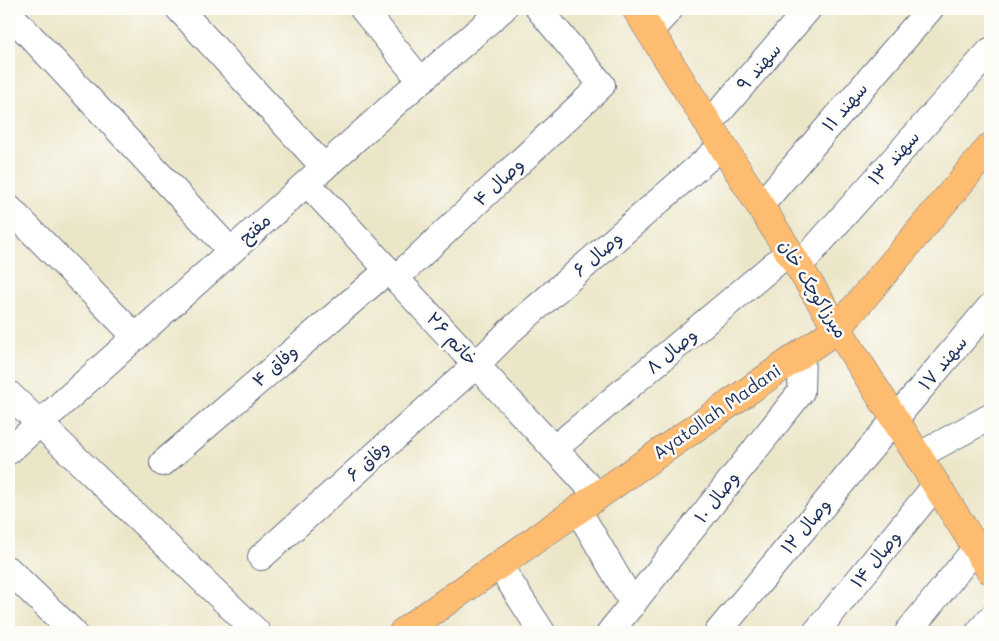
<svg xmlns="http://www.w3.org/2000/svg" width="999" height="641" viewBox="0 0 999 641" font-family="Mali,'Playpen Sans Arabic',sans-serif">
  <rect width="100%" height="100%" fill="#fdfcf7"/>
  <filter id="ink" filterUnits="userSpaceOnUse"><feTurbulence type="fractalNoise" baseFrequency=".02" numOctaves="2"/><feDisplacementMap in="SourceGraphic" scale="10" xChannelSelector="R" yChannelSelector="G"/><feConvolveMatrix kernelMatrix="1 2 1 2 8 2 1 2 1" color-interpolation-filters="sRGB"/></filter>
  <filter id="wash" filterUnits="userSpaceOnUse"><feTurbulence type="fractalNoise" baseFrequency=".0096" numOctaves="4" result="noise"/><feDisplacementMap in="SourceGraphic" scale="20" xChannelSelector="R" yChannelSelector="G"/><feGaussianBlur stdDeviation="1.12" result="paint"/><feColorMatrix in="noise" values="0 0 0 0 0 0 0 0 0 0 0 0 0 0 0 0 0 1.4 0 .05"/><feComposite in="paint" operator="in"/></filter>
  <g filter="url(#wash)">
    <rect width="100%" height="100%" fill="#ece6c9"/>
  </g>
  <g filter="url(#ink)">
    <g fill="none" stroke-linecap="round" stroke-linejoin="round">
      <defs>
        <g id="minor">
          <path d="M179 9 324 167"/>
          <path d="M363 9 421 81"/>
          <path d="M9 13 231 251"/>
          <path d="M650 31 670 9"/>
          <path d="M709 124 808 9"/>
          <path d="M307 183 598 496"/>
          <path d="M760 206 930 9"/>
          <path d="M9 208 136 337"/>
          <path d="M799 266 990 51"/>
          <path d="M396 278 602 85 539 9"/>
          <path d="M9 394 257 632"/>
          <path d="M554 449 789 252"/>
          <path d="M9 451 410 90 503 9"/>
          <path d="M918 456 990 417"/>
          <path d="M163 463 388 270"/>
          <path d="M578 510 633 604"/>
          <path d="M261 557 476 365 511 330 722 146"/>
          <path d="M499 565 542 632"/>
          <path d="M9 570 73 632"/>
          <path d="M610 632 801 392 802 353"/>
          <path d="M718 632 895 419 990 307"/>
          <path d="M816 632 936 485"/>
          <path d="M908 632 976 548"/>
          <path d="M979 632 990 619"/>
        </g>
        <g id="major">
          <path d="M636 9 990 570"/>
          <path d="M403 632 838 328 990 147"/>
        </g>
      </defs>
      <use href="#minor" stroke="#646f83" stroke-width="28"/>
      <use href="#major" stroke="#646f83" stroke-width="29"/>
      <use href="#minor" stroke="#fff" stroke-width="26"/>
      <use href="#major" stroke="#febc70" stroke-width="28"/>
    </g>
  </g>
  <g text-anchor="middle" stroke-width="5" stroke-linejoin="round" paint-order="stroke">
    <g font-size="18" fill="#1b2f5e" stroke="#fdfcf7">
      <text transform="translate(759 67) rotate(-49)" y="6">سهند ۹</text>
      <text transform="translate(845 107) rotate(-49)" y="6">سهند ۱۱</text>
      <text transform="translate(894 158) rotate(-48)" y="6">سهند ۱۳</text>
      <text transform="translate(499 182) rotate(-43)" y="6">وصال ۴</text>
      <text transform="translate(255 229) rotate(-42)" y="6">مفتح</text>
      <text transform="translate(598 254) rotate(-41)" y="6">وصال ۶</text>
      <text transform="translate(813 289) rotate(58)" y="6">میرزاکوچک خان</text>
      <text transform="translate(452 339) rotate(47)" y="6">خاتم ۲۶</text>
      <text transform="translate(672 351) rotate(-40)" y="6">وصال ۸</text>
      <text transform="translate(943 363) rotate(-50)" y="6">سهند ۱۷</text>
      <text transform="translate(275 366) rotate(-41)" y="6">وفاق ۴</text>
      <text transform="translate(717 412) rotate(-35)" y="6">Ayatollah Madani</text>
      <text transform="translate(368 461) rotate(-42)" y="6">وفاق ۶</text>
      <text transform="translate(717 497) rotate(-52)" y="6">وصال ۱۰</text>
      <text transform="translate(806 526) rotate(-50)" y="6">وصال ۱۲</text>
      <text transform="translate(876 559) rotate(-51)" y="6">وصال ۱۴</text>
    </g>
  </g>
  <rect width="999" height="641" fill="none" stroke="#fdfcf7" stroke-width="30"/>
</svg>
